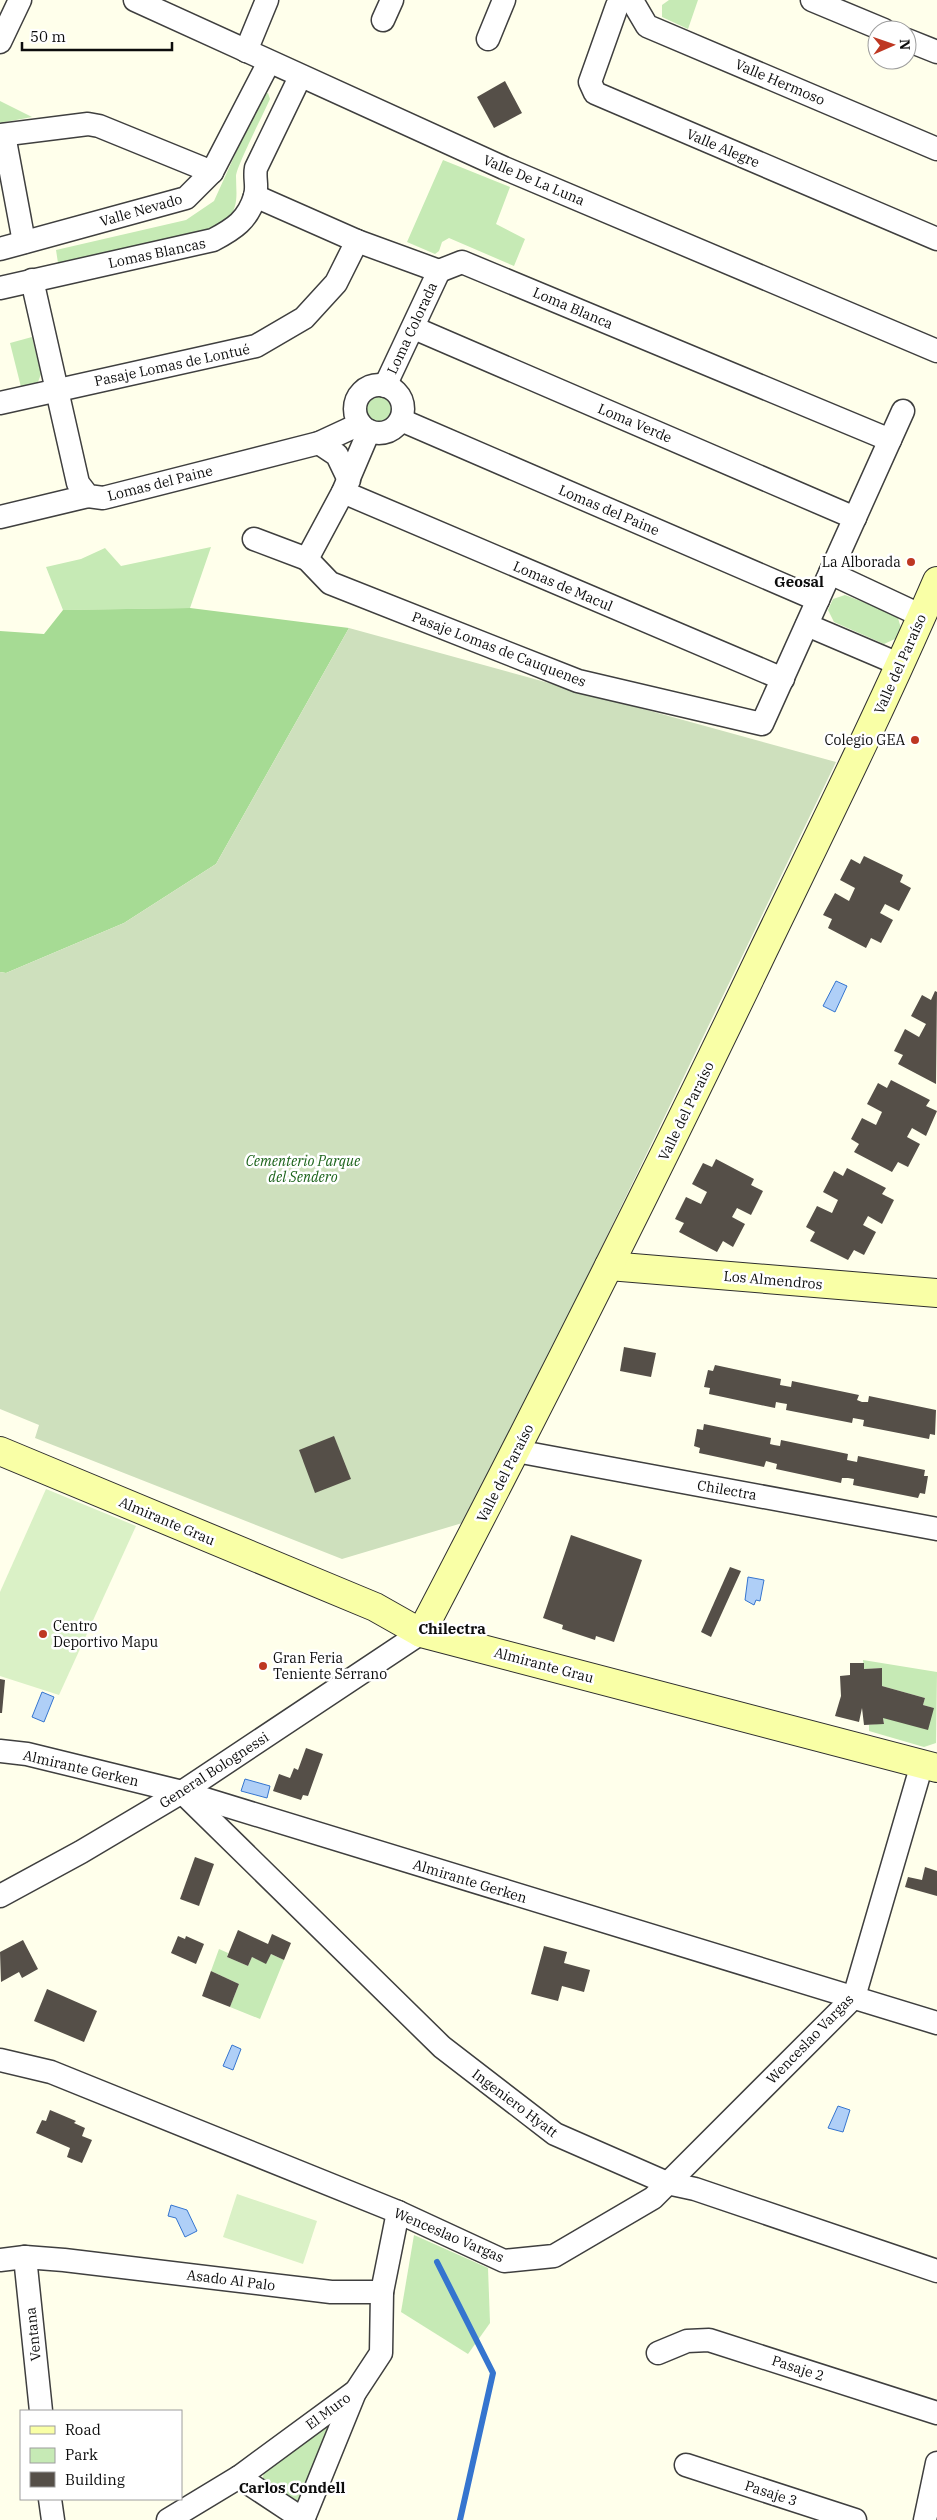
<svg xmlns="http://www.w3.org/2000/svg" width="937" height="2520" viewBox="0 0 937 2520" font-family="'IBM Plex Serif',serif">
  <rect width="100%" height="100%" fill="#ffffeb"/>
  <g fill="#c6eab5">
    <path d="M669 0H698L688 29 662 17V5Z"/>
    <path d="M268 93 270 99C264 113 237 165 236 176 236 193 240 208 225 222 211 237 86 258 58 263L56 250 186 220 214 201 262 95Z"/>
    <path d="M0 101 32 117 0 123Z"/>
    <path d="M443 160 510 187 496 224 525 239 514 266 449 238 442 242 439 251 435 254 407 242Z"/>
    <path d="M32 337 41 374 38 382 21 387 10 343Z"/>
    <circle cx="379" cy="408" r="17"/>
    <path d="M211 547 190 608 63 610 46 567 81 559 105 548 121 566Z"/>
    <path d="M845 595 897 615 901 628 895 639 884 644 834 622 828 610 833 599Z"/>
    <path d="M863 1660 937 1672 936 1743 924 1747 869 1731V1725L884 1723 883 1718 934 1708 923 1705 925 1698 882 1686V1668L864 1669Z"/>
    <path d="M219 1949 228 1953 227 1957 248 1966 252 1957 266 1963 271 1954 284 1960 260 2019 230 2007 239 1984 211 1971Z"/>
    <path d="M414 2235 488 2268 490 2323 468 2354 401 2312Z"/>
    <path d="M335 2420 299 2502 262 2484 264 2471Z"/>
  </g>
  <path fill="#a6db94" d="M190 608 349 628 216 864 124 923 6 973 0 972V631L44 634 63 610Z"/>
  <path fill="#cee0bd" d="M349 628 836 762 469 1521 342 1559 35 1438 39 1425 0 1409V972L6 973 124 923 216 864Z"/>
  <g fill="#daf1c6">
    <path d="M46 1489 136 1526 59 1695 0 1676V1592Z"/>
    <path d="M237 2194 317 2221 303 2264 223 2237Z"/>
  </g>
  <g fill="#afcff7" stroke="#3575cf">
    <path d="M836 981 847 986 835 1012 823 1006Z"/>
    <path d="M748 1577 764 1580 760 1601 756 1600 754 1605 745 1600Z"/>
    <path d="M42 1692 54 1697 44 1722 32 1717Z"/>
    <path d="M245 1779 270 1786 267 1798 241 1791Z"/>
    <path d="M232 2045 241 2049 233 2070 223 2066Z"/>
    <path d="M838 2106 850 2110 843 2132 828 2128Z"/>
    <path d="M171 2205 187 2210 197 2231 185 2237 176 2218 168 2216Z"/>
  </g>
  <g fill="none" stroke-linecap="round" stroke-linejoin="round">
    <path stroke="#3575cf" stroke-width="6" d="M437 2262 493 2373 460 2520"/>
  </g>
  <g fill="#554f48">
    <path d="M505 81 522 113 494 128 477 97Z"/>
    <path d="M864 856 903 875 900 882 911 888 899 911 885 904 880 913 893 920 881 943 871 938 866 948 828 928 832 919 823 915 835 893 849 901 855 888 840 880 851 859 860 864Z"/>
    <path d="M935 991 937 992 936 1084 898 1064 903 1055 894 1051 905 1029 919 1037 926 1024 911 1016 922 995 931 1000Z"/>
    <path d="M891 1080 930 1100 926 1106 937 1111 926 1136 912 1128 907 1137 920 1144 908 1167 898 1162 892 1172 854 1152 859 1144 851 1139 862 1118 876 1125 882 1112 867 1104 878 1083 887 1088Z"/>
    <path d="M716 1159 754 1179 751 1185 763 1191 751 1215 737 1208 732 1217 745 1224 733 1247 723 1241 717 1252 679 1232 684 1223 675 1219 686 1197 701 1204 707 1192 692 1184 703 1163 712 1167Z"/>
    <path d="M847 1168 886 1188 882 1194 894 1200 882 1224 868 1216 863 1225 876 1232 864 1255 854 1250 848 1260 810 1241 815 1232 806 1227 817 1206 832 1213 838 1200 823 1192 834 1171 843 1176Z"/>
    <path d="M624 1347 656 1353 651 1377 620 1371Z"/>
    <path d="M715 1365 781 1379 780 1385 791 1387 792 1381 859 1395 857 1400 862 1402H868L869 1396 936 1410 935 1435 930 1434 929 1439 863 1426 864 1420 853 1418 852 1423 786 1410 787 1404 781 1403 776 1402 775 1408 709 1394 710 1388 704 1387 708 1370 713 1371Z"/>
    <path d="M704 1424 771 1438 770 1444 774 1445 780 1446 781 1440 848 1454 847 1460 857 1462 858 1456 925 1470 924 1476H928L925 1494 920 1493 918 1498 853 1485 854 1479 848 1478H842L841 1483 776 1469 777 1464 766 1461 764 1467 699 1453 700 1448 694 1446 697 1429 703 1430Z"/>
    <path d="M334 1436 351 1479 315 1493 299 1450Z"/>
    <path d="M571 1535 642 1560 614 1642 596 1636 595 1640 562 1629 563 1625 543 1618Z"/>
    <path d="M730 1567 741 1571 711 1637 701 1632Z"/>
    <path d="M850 1663H864V1669L882 1668V1686L925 1698 923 1705 934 1708 928 1730 883 1718 884 1724 864 1725 862 1708 859 1722 835 1716 841 1696 840 1676 850 1675Z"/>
    <path d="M0 1679 5 1680 2 1713H0Z"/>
    <path d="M306 1748 323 1754 308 1796 303 1795 301 1800 273 1791 279 1774 290 1778 294 1768 298 1770Z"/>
    <path d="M195 1857 214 1864 199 1906 180 1899Z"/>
    <path d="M925 1867 937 1871V1896L905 1887 908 1877 922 1880Z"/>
    <path d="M238 1930 268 1944 272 1934 291 1943 284 1960 271 1954 266 1964 252 1957 248 1966 227 1957Z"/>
    <path d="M178 1936 185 1939 186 1936 204 1944 196 1964 171 1953Z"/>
    <path d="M23 1940 38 1969 22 1978 19 1972 1 1982 0 1952Z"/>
    <path d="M544 1946 567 1952 564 1963 590 1970 584 1992 562 1986 558 2001 531 1994Z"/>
    <path d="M211 1971 239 1984 230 2007 202 1996Z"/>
    <path d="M47 1989 97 2011 84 2042 34 2021Z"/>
    <path d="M50 2110 76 2121 74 2123 85 2128 82 2136 92 2140 82 2163 67 2157 70 2148 36 2133 42 2120 46 2121Z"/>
  </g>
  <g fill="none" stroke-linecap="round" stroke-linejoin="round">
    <defs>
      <g id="street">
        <path d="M135 0 504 168 937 351"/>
        <path d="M812 0 884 30"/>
        <path d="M634 4 647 26 937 149"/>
        <path d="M617 6 590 82 595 93 937 239"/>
        <path d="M383 20 392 0"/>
        <path d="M488 39 504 0"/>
        <path d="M907 40 937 52"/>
        <path d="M0 42 20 0"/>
        <path d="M246 51 267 0"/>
        <path d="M0 135 88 124 99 126 212 172"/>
        <path d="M4 135 24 242"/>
        <path d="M255 196 357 241 439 271 462 262 890 440"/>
        <path d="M0 249 186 198 212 172 269 62"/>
        <path d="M32 280 78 483 88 496 103 498 319 443 360 424"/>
        <path d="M0 288 213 240C234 229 248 220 255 196 258 186 254 178 256 168L300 77"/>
        <path d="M414 328 855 518"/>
        <circle cx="379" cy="409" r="24"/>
        <path d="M385 386 439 271"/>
        <path d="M0 403 256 346 304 318 336 283 357 241"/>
        <path d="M401 420 818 600"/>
        <path d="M319 443 337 455 349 480"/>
        <path d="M343 492 783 679"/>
        <path d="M0 517 88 496"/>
        <path d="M254 539 307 559 343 492 369 431"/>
        <path d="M307 559 330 583 578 681 762 724 903 411"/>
        <path d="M830 573 922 616"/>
        <path d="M807 625 901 665"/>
        <path d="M516 1451 937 1529"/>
        <path d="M0 1751 27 1754 182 1792 937 2023"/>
        <path d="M184 1794 442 2047 555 2134 667 2183 695 2189 937 2271"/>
        <path d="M0 1896 81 1852 182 1792 421 1633"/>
        <path d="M0 2060 51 2072 398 2212 504 2261 554 2256 653 2198 854 1997 922 1764"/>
        <path d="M25 2257 41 2411"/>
        <path d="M0 2260 25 2257 64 2260 331 2292H382L398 2212"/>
        <path d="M658 2353 687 2341 709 2340 937 2413"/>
        <path d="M686 2465 855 2520"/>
        <path d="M239 2477 304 2520"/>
        <path d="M50 2499 53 2520"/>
        <path d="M168 2520 239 2477 356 2391 381 2353 382 2292"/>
        <path d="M303 2520 355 2392"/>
        <path d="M925 2520 937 2463"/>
      </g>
      <g id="secondary">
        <path d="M609 1266 937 1293"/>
        <path d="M0 1451 375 1607 421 1633 937 1768"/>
        <path d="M421 1633C539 1407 654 1179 764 949 823 827 883 706 937 581"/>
      </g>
    </defs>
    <use href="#street" stroke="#3f3f3f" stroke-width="25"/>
    <use href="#secondary" stroke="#2e2e2e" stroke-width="30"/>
    <use href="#street" stroke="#fff" stroke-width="22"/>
    <use href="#secondary" stroke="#f9ffa6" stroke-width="28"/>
  </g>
  <g fill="#be3722" stroke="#fff" stroke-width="2">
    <circle cx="911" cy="562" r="5"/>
    <circle cx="915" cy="740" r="5"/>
    <circle cx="43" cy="1634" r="5"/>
    <circle cx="263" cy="1666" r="5"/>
  </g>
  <g text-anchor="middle" stroke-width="5" stroke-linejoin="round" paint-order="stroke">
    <g font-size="14" fill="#0c0c0c" stroke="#fff">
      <text transform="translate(780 82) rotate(23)" y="5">Valle Hermoso</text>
      <text transform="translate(723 148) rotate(23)" y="5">Valle Alegre</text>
      <text transform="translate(534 180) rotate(23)" y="5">Valle De La Luna</text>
      <text transform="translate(141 210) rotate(-16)" y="5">Valle Nevado</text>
      <text transform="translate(157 253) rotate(-12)" y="5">Lomas Blancas</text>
      <text transform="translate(573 308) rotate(23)" y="5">Loma Blanca</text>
      <text transform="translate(412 328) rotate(-65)" y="5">Loma Colorada</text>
      <text transform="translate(172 365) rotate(-12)" y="5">Pasaje Lomas de Lontué</text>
      <text transform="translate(635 423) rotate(23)" y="5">Loma Verde</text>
      <text transform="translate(160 483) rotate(-14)" y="5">Lomas del Paine</text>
      <text transform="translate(609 510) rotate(23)" y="5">Lomas del Paine</text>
      <text transform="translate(563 586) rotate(23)" y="5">Lomas de Macul</text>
      <text transform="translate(499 649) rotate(21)" y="5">Pasaje Lomas de Cauquenes</text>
      <text transform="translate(900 664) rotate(-66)" y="5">Valle del Paraíso</text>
      <text transform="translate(686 1111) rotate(-64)" y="5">Valle del Paraíso</text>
      <text transform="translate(773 1280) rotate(5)" y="5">Los Almendros</text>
      <text transform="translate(505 1473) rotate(-63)" y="5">Valle del Paraíso</text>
      <text transform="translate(727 1490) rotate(10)" y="5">Chilectra</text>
      <text transform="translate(167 1521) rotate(23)" y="5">Almirante Grau</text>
      <text transform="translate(544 1665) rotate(15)" y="5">Almirante Grau</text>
      <text transform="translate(81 1768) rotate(13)" y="5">Almirante Gerken</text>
      <text transform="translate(214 1770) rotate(-33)" y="5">General Bolognessi</text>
      <text transform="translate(470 1881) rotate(17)" y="5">Almirante Gerken</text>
      <text transform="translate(810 2039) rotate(-46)" y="5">Wenceslao Vargas</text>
      <text transform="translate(515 2103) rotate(37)" y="5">Ingeniero Hyatt</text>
      <text transform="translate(449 2235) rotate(23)" y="5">Wenceslao Vargas</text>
      <text transform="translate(231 2280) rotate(7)" y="5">Asado Al Palo</text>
      <text transform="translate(33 2334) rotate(-96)" y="5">Ventana</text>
      <text transform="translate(798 2368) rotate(18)" y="5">Pasaje 2</text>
      <text transform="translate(328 2411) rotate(-36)" y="5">El Muro</text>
      <text transform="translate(771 2493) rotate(18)" y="5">Pasaje 3</text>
    </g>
    <g font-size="14" fill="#0c0c0c" stroke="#fff" text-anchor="end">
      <text x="901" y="567">La Alborada</text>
      <text x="905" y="745">Colegio GEA</text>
      <text x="53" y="1631" text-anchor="start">Centro<tspan x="53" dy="16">Deportivo Mapu</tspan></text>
      <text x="273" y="1663" text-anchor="start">Gran Feria<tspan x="273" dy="16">Teniente Serrano</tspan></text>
    </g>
    <g font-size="14" font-style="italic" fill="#1d641c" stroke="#fff">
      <text x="303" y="1166">Cementerio Parque<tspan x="303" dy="16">del Sendero</tspan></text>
    </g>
    <g font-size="15" font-weight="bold" fill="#0c0c0c" stroke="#fff">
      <text x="799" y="587">Geosal</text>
      <text x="452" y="1634">Chilectra</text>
      <text x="292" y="2493">Carlos Condell</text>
    </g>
  </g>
  <rect x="20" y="2410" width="162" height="90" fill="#ffffff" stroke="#9e9e9e"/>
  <rect x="30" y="2426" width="25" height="8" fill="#f9ffa6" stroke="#9e9e9e"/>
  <text x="65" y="2435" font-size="15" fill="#0c0c0c">Road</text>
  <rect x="30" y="2448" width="25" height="15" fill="#c6eab5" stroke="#9e9e9e"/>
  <text x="65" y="2460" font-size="15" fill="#0c0c0c">Park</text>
  <rect x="30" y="2472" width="25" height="15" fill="#554f48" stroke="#9e9e9e"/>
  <text x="65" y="2485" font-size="15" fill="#0c0c0c">Building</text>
  <g transform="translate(892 45) rotate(88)"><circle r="24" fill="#ffffff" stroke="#9e9e9e"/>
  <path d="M0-4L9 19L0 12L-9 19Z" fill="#be3722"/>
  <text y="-8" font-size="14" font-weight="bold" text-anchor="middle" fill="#0c0c0c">N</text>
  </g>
  <path d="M22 42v8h150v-8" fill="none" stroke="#0c0c0c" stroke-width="2.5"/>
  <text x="30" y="42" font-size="15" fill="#0c0c0c" stroke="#ffffff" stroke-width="4" paint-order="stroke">50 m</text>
</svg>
